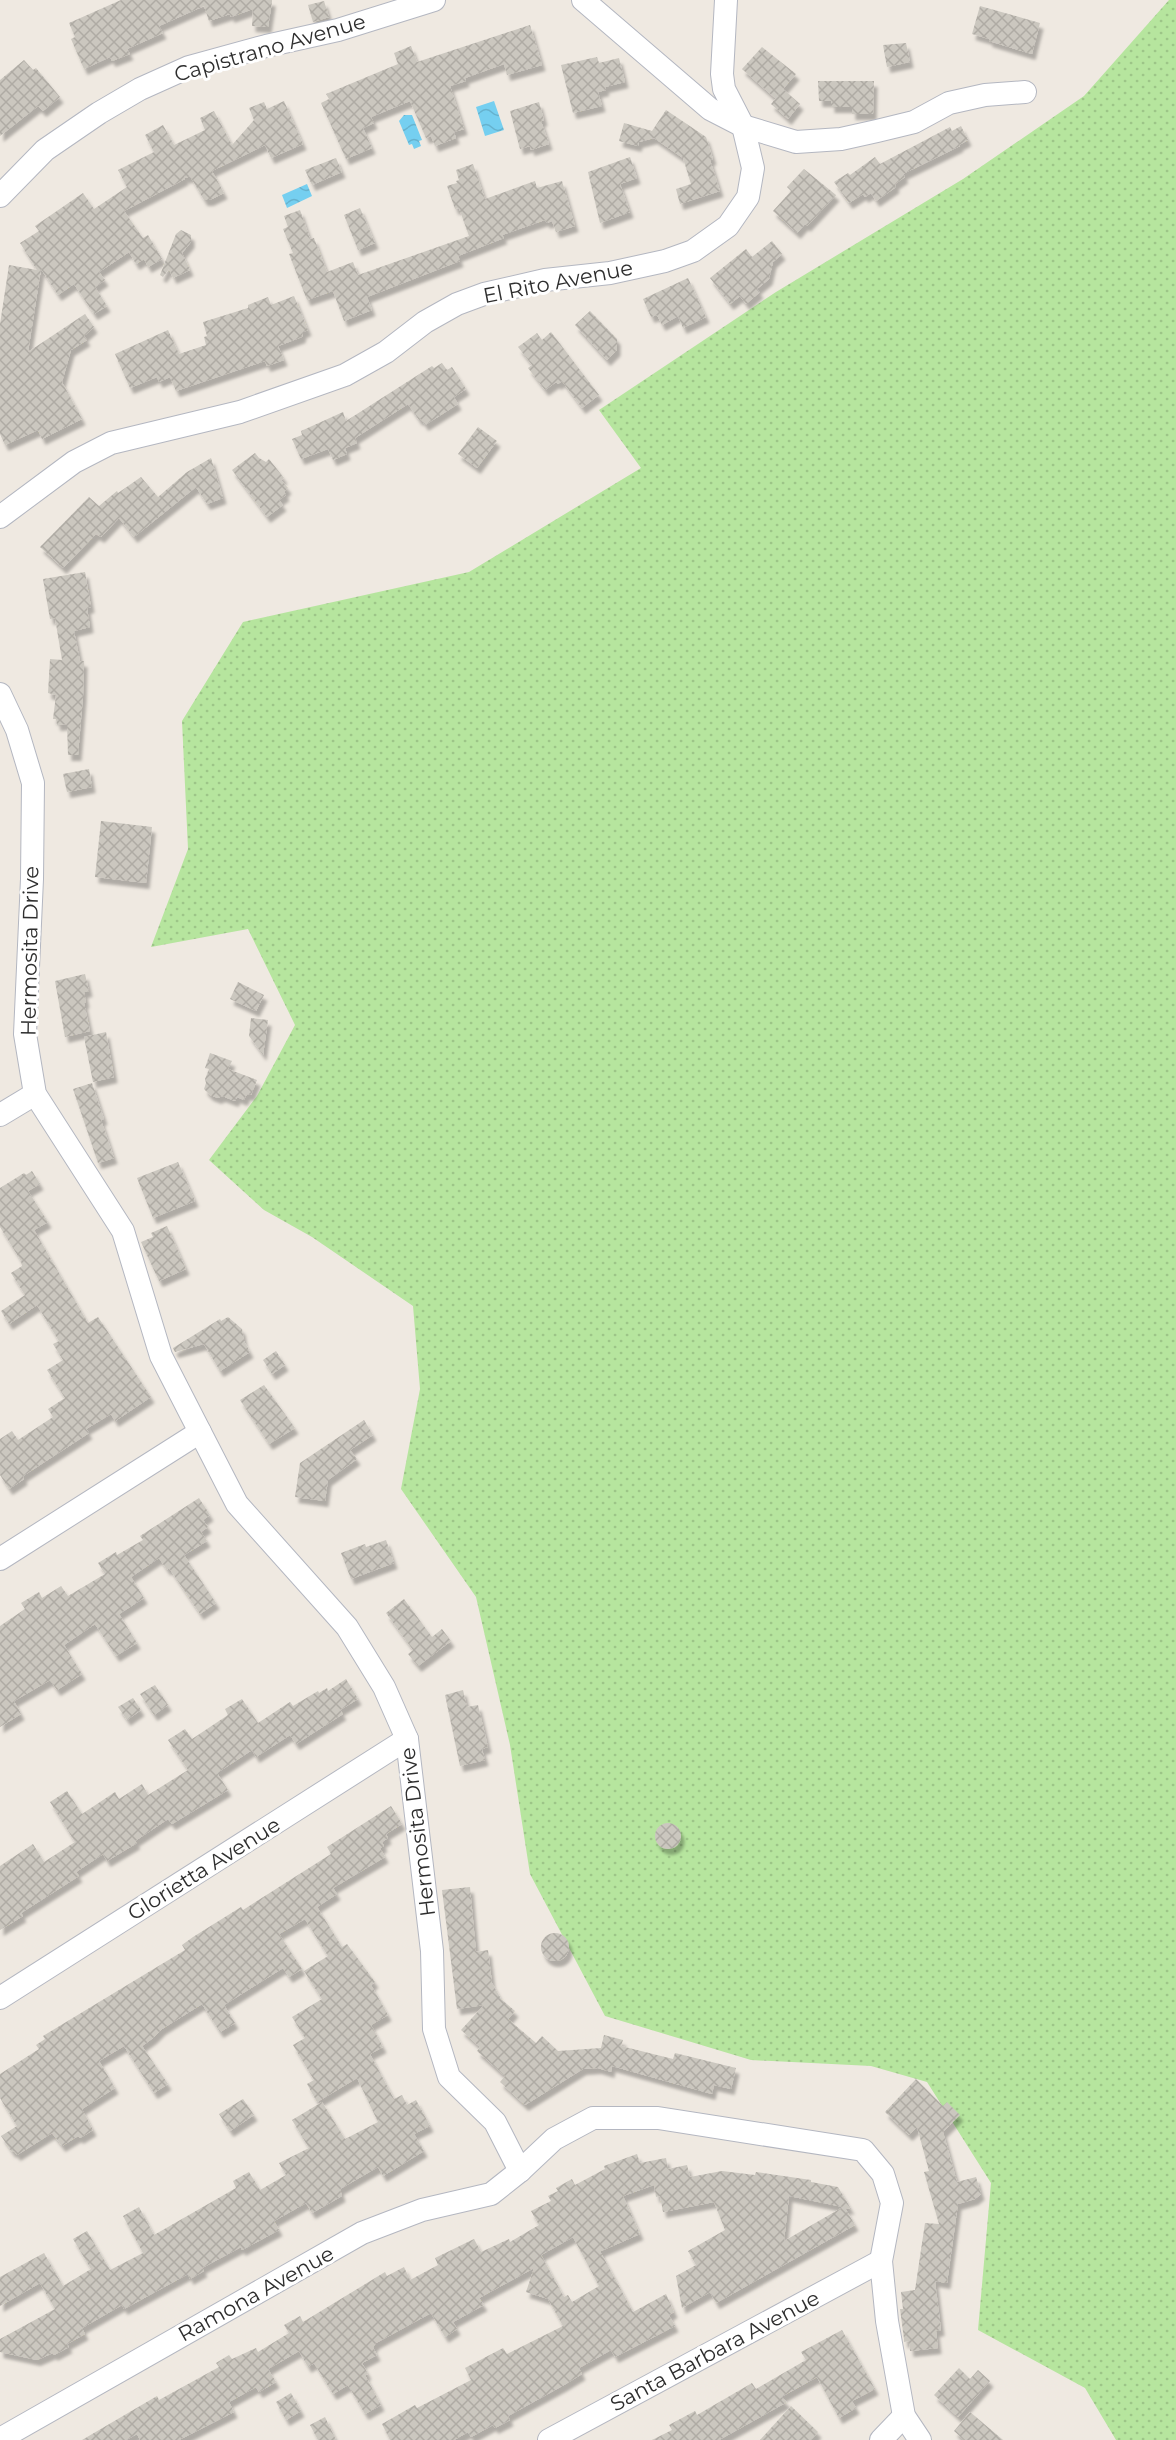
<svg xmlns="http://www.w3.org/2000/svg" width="1176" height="2440" viewBox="0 0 1176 2440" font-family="Montserrat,sans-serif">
  <defs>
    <pattern id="grass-dots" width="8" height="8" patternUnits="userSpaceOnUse" patternTransform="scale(1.5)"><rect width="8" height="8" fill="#b6e59e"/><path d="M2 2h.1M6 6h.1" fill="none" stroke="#9dc588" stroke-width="1.8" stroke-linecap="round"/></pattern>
    <pattern id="water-waves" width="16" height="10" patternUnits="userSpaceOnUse" patternTransform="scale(1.5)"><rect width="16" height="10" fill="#75cff0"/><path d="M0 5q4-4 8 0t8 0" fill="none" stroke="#66b2ce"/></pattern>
    <pattern id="building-cross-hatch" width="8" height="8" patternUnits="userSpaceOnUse" patternTransform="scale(1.5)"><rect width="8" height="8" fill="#cbc7bf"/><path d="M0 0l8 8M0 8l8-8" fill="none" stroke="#afaba4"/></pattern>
    <filter id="shadow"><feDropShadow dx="3.5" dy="6" stdDeviation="1.5" flood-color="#0004"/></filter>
  </defs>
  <rect width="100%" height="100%" fill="#efe9e1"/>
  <path fill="url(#grass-dots)" d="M1169 0H1176V2440H1116L1085 2388 978 2330 991 2183 927 2082 871 2066 751 2060 605 2016 530 1874 510 1745 476 1597 401 1489 420 1389 413 1306 312 1237 264 1210 209 1160 257 1096 295 1025 248 929 151 947 188 849 182 721 243 622 469 572 641 468 599 410 776 292 963 179 1084 96Z"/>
  <g fill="url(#water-waves)">
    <path d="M494 101 504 130 485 136 476 107Z"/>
    <path d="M404 115H412L422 140 419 141 421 146 414 149 412 144 409 145 399 121Z"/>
    <path d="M307 184 312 196 287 208 282 195Z"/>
  </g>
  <g fill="url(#building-cross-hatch)" fill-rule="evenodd" filter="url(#shadow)">
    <path d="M121 0H272V2L268 27 252 26 253 9 231 17 230 14 209 21 204 6 159 26 163 33 127 49 130 54 112 61 110 57 84 69 71 39 75 37 69 23Z"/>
    <path d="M324 1 329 17 313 22 308 5Z"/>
    <path d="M980 6 1040 23 1032 54 989 41V39L972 34Z"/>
    <path d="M530 25 542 65 507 75 504 64 465 78 466 81 450 86 464 129 454 132 456 138 435 146 431 136 426 138 410 101 371 117 374 123 363 128 372 148 346 159 321 103 329 99 326 94 398 64 394 53 411 46 417 62Z"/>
    <path d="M906 43 910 62 887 67 883 45Z"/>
    <path d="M762 47 796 74 775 98 742 69Z"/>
    <path d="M597 57 599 63 619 58 625 82 605 87 606 90 598 92 602 106 573 113 561 65Z"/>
    <path d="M24 60 33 70 36 68 60 97 43 111 38 106 0 136V80Z"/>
    <path d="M818 81H874L873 114H852V107H831V101H819Z"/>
    <path d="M783 89 800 104 788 119 771 104Z"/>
    <path d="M284 101 303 144 271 158 265 145 212 171 224 193 210 200H204L190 176 186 178 184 175 185 179 124 211 143 238 148 235 162 259 148 267 144 259 136 264 129 252 99 272 105 280 95 287 107 306 94 314 74 284 58 295 41 269 28 352 85 314 94 327 84 336 87 340 71 350 62 382 82 419 42 439 38 430 5 445 0 434V324L9 265 37 270 20 243 39 231 35 226 83 193 94 209 127 187 118 170 154 152 145 135 163 125 174 145 205 130 200 118 214 111 232 145 254 120 249 108 264 102 267 109Z"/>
    <path d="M539 102 544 120 541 121 549 144 531 150 530 146 520 149 510 111Z"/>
    <path d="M666 110 706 137 713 159 710 160 720 191 680 204 676 189 691 184 683 158 654 138 639 142 638 146 619 141 624 123 652 131Z"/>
    <path d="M961 126 968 140 959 145 960 146 903 174 905 177 895 184 896 187 876 201 871 193 865 197 863 194 849 203 834 182 848 173 850 175 875 157 880 164 950 127 952 131Z"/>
    <path d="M630 157 637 178 620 184 630 212 600 223 588 172Z"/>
    <path d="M336 158 342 172 312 185 305 170Z"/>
    <path d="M473 164 485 199 535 181 537 188 562 181 575 226 556 232 552 221 547 223 545 220 502 235 504 238 458 256 460 261 367 297 372 310 344 321 333 291 307 300 289 254 293 253 283 229 288 227 284 216 300 210 310 239 314 238 327 272 353 262 358 275 469 236 459 208 455 209 447 186 457 183 456 181 459 180 456 170Z"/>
    <path d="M804 169 836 195 807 226 805 224 797 233 773 211 791 191 787 187Z"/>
    <path d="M360 208 375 243 358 250 344 215Z"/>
    <path d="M181 230 191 235V242L182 253 190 270 173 278 169 269 163 277 160 275 176 234Z"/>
    <path d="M772 241 782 254 773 262 769 279 757 289 760 292 746 304 740 296 730 304 710 278 746 249 752 257Z"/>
    <path d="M688 278 706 317 683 328 678 316 662 325 657 315 651 317 643 299Z"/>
    <path d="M294 296 308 330 303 332 302 337 278 346 284 360 267 366 265 361 176 391 170 377 159 382 157 377 130 388 115 354 168 330 179 354 206 345 204 337 207 336 203 322 248 308V305L268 297 271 305Z"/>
    <path d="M590 311 617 339V350L607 360 575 325Z"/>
    <path d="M551 332 599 395 582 408 562 381 558 384 556 382 545 390 528 368 532 365 518 347 537 333 542 340Z"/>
    <path d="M442 363 447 370 452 367 466 389 454 397 458 404 425 425 421 419 419 420 408 404 355 438 357 443 345 448 347 454 333 460 328 449 301 459 292 439 302 435 301 431 343 412 346 421 432 366 434 368Z"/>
    <path d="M478 427 497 441 477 468 458 454Z"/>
    <path d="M255 453 259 458 266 462 269 459 284 478 281 480 288 488 284 492 286 495 279 500 283 505 267 517 232 470Z"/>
    <path d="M211 458 223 498 207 504 196 487 134 537 119 518 101 537 96 534 63 568 40 547 89 497 99 506 117 491 118 493 141 477 158 497 187 472Z"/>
    <path d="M85 572 91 607 87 608 90 627 74 631 80 661H84L83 696 78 755H68L67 724 57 725 56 719H53L56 695 48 693 50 659 62 660 55 618 50 619 43 579Z"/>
    <path d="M89 769 92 787 67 792 63 774Z"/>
    <path d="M101 821 152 827 146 883 95 877Z"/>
    <path d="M85 974 89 991 84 992 86 1002 84 1003 90 1031 65 1037 55 981Z"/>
    <path d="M238 982 264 995 256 1011 230 999Z"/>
    <path d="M251 1018 268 1020 263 1055 249 1036Z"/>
    <path d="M106 1032 114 1077 93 1082 84 1037Z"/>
    <path d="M210 1053 232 1061 228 1069 257 1080 251 1095 247 1094 244 1100 237 1097 235 1101 222 1096 218 1098 210 1095 204 1089 206 1083 205 1079 209 1069 205 1068Z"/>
    <path d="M92 1083 104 1119 101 1120 114 1158 98 1163 73 1089Z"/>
    <path d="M178 1162 195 1201 153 1218 137 1178Z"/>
    <path d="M32 1171 40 1184 28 1191 48 1222 34 1230 88 1323 98 1317 151 1397 115 1421 111 1414 86 1429 89 1433 23 1476 24 1479 9 1489 0 1475V1439L12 1431 18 1440 53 1417 48 1409 65 1398 47 1370 63 1360 53 1344 59 1341 37 1305 9 1324 1 1311 25 1295 11 1273 22 1266 21 1261 0 1227V1188L24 1173 26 1175Z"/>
    <path d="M167 1226 186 1269 159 1281 141 1242 153 1237 151 1233Z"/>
    <path d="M228 1317 242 1329 244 1341 250 1352 220 1371 204 1344 175 1352 173 1348 220 1319 221 1321Z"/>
    <path d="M276 1351 285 1365 272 1374 263 1360Z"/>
    <path d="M264 1385 295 1428 269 1444 240 1400Z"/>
    <path d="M364 1420 373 1435 350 1450 357 1459 328 1480 325 1501 295 1497 300 1463Z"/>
    <path d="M199 1498 210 1515 203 1520 208 1527 201 1532 207 1541 184 1555 216 1603 200 1614 169 1568 167 1570 159 1558 131 1577 144 1598 119 1614 137 1643 116 1656 95 1624 64 1645 82 1674 57 1690 50 1680 14 1701 21 1714 0 1727V1626L25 1609 21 1603 39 1592 42 1598 61 1586 68 1596 105 1574 98 1563 116 1552 117 1555 143 1540 140 1536Z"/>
    <path d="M386 1540 394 1563 351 1579 341 1553 365 1544 366 1547Z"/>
    <path d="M404 1599 432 1637 442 1629 451 1641 418 1666 408 1654 413 1650 386 1613Z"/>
    <path d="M346 1679 358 1699 340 1710 343 1714 296 1744 290 1735 256 1757 252 1750 217 1773 228 1790 172 1824 168 1819 135 1841 137 1843 107 1861 103 1854 76 1872 79 1876 21 1913 23 1916 0 1930V1866L33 1844 44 1862 75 1842 50 1802 67 1791 82 1814 115 1792 119 1799 142 1784 148 1795 188 1770 168 1740 185 1729 192 1739 228 1715 225 1709 242 1699 258 1723 290 1702 293 1706 318 1691 319 1693 327 1688 328 1691Z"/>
    <path d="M155 1685 168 1705 154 1715 140 1694Z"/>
    <path d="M463 1690 467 1707 478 1705 488 1747 482 1749 485 1760 460 1766 445 1695Z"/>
    <path d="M133 1698 141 1710 127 1720 118 1707Z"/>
    <path d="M391 1806 402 1824 386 1834 388 1838 382 1842 384 1846 380 1848 385 1857 333 1888 337 1894 317 1907 342 1947 347 1944 375 1982 371 1985 388 2015 371 2025 383 2047 370 2054 394 2099 402 2095 407 2105 416 2100 430 2126 414 2134 424 2151 383 2176 378 2167 340 2189 342 2196 312 2213 306 2203 274 2221 279 2230 242 2250 241 2247 202 2268 204 2271 190 2279 188 2274 124 2309 122 2305 82 2328 85 2334 67 2344 69 2347 54 2355 53 2353 37 2360 0 2352V2339L55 2309 40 2283 0 2306V2277L44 2253 63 2286 91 2269 73 2239 87 2231 110 2270 143 2253 123 2216 139 2207 154 2235 236 2188 233 2181 249 2172 260 2190 286 2175 279 2163 309 2148 292 2120 322 2102 345 2139 378 2122 357 2078 317 2102 307 2084 314 2080 293 2045 305 2038 292 2017 322 1999 304 1971 328 1956 305 1919 279 1934 302 1969 289 1977 283 1968 224 2005 235 2023 220 2032 202 2004 162 2029 153 2038 142 2046 168 2084 154 2093 124 2046 99 2061 115 2088 82 2109 93 2130 80 2138 78 2136 62 2146 52 2133 17 2155 14 2151 12 2152 1 2136 17 2126 0 2098V2074L39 2049 36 2045 45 2039 43 2036 185 1950 182 1945 193 1937 241 1907 243 1910 331 1854 327 1847Z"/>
    <circle cx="668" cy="1836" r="13"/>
    <path d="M470 1887 476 1952 488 1950 492 1983 501 1999 515 2011 508 2019 536 2043 542 2036 558 2051 601 2048 604 2035 623 2040 621 2046 673 2059 675 2053 736 2068 731 2089 714 2085 712 2094 612 2066 611 2072 598 2068 583 2069 525 2105 500 2082 505 2076 477 2051 480 2047 461 2030 484 2005 457 2009 442 1890Z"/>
    <circle cx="555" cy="1947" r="14"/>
    <path d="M916 2079 943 2106 947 2102 960 2115 943 2132 957 2182 976 2177 981 2194 975 2199 958 2204 947 2283 935 2281 941 2330 936 2331 938 2348 910 2351 909 2341 904 2342V2339L900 2309H903L901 2292 915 2290 925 2223 939 2224 924 2172 929 2171 917 2127 909 2135 885 2112Z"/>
    <path d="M243 2099 254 2115 230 2131 219 2114Z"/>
    <path d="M637 2154 640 2163 666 2158 668 2169 687 2165 690 2177 722 2171 755 2175 756 2172 811 2180V2182L838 2187 851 2209 845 2208 855 2225 716 2303 710 2292 682 2308 676 2276 696 2265 688 2251 725 2230 714 2202 663 2212 660 2196 656 2197 654 2185 623 2196 640 2234 601 2251V2253L633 2312 666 2294 674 2312 669 2315 675 2326 615 2357 611 2350 579 2368 582 2374 564 2385 508 2416 510 2420 495 2428 493 2425 471 2437 468 2432 454 2440H390L382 2424 415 2405 417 2408 471 2380 465 2368 503 2348 507 2354 563 2326 548 2299 526 2292 534 2268 479 2298 484 2305 453 2322 457 2329 445 2337 431 2313 376 2343 373 2347 377 2355 362 2363 368 2374 365 2375 381 2405 365 2414 348 2385 333 2394 314 2363 308 2367 299 2351 268 2369 276 2382 259 2392 256 2387 229 2402 234 2412 179 2440H140L137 2434 126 2440H82L157 2396 159 2400 219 2367 216 2363 229 2355 232 2359 256 2348 258 2352 289 2333 284 2325 300 2316 303 2322 385 2272 387 2276 404 2267 410 2280 438 2265 435 2258 474 2239 481 2252 509 2239 510 2242 539 2225 531 2211 551 2201 548 2196 558 2191 556 2188 572 2179 575 2185 605 2169 604 2166ZM789 2196 843 2207 784 2241ZM573 2237 599 2286 572 2302 568 2295 564 2297 541 2255Z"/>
    <path d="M842 2330 875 2389 852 2401 856 2408 839 2418 817 2377 781 2397 787 2402 719 2440H652L672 2430 669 2425 695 2411 697 2415 752 2383 756 2389 806 2360 801 2352Z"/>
    <path d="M959 2368 970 2379 978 2370 990 2381 958 2417 934 2395Z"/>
    <path d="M291 2393 301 2411 286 2420 276 2402Z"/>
    <path d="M791 2406 818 2432 811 2440H760Z"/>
    <path d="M970 2412 1003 2440H964L954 2431Z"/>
    <path d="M325 2417 336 2440H318L310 2425Z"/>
  </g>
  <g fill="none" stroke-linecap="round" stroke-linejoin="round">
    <defs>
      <g id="minor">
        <path d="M583 0 710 109 743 126 796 142 841 139 877 131 914 122 949 103 985 95 1025 92"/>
        <path d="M0 196 45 150 99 113 140 89 189 67 266 46 338 30 434 0"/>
        <path d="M0 517 74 462 111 443 240 412 345 375 386 352 425 322 457 304 484 294 545 280 610 273 665 261 693 251 728 226 748 197 753 168 743 126 724 89 722 74 726 0"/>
        <path d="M0 694 17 730 33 783 32 879 25 1034 35 1094 123 1231 161 1356 237 1504 347 1627 384 1687 407 1739 432 1951 434 2029 449 2077 495 2122 520 2171"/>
        <path d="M0 1115 35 1094"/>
        <path d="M0 1559 200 1432"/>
        <path d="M0 1998 407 1739"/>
        <path d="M0 2439 362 2233 422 2210 491 2194 520 2171 554 2139 593 2118H658L863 2150 883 2174 892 2203 881 2261 887 2321 904 2416 920 2440"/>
        <path d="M549 2440 881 2261"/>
        <path d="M881 2440 904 2416"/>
      </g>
    </defs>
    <use href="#minor" stroke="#b4b7c1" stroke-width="24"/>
    <use href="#minor" stroke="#fff" stroke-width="22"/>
  </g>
  <g text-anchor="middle" stroke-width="6" stroke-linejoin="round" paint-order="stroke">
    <g font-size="21" fill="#2e2e2e" stroke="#fff">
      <text transform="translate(270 48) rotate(-16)" y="7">Capistrano Avenue</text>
      <text transform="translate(558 282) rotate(-11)" y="7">El Rito Avenue</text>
      <text transform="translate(30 951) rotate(-89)" y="7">Hermosita Drive</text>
      <text transform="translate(418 1832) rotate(-97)" y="7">Hermosita Drive</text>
      <text transform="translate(204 1869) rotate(-32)" y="7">Glorietta Avenue</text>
      <text transform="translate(256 2294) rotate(-29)" y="7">Ramona Avenue</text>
      <text transform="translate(715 2351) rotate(-28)" y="7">Santa Barbara Avenue</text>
    </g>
  </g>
</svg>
